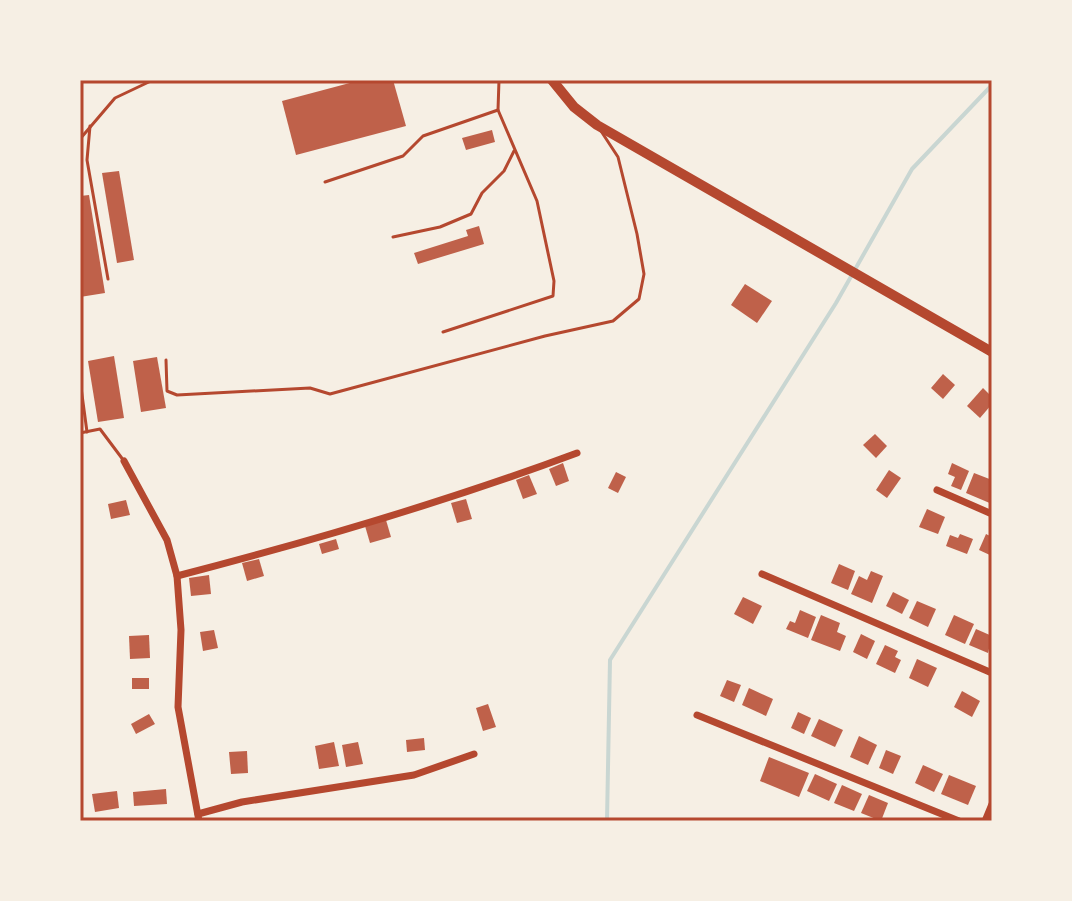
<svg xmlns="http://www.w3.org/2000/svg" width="1072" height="901" viewBox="0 0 1072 901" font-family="'Source Sans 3',sans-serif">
  <rect width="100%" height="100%" fill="#f6efe4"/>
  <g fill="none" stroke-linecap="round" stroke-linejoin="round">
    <path stroke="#c9d6d2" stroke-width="4" d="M607 821 610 660 836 303 912 169 992 85"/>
  </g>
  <g fill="#bf614a">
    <path d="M361 80H393L406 126 296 155 282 101Z"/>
    <path d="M492 130 495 142 466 150 462 138Z"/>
    <path d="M119 171 134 260 117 263 102 173Z"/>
    <path d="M89 195 105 293 80 297V196Z"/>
    <path d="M479 226 484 244 418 264 414 253 468 236 466 230Z"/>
    <path d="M745 284 772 301 757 323 731 305Z"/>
    <path d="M114 356 124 418 98 422 88 361Z"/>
    <path d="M157 357 166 408 141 412 133 361Z"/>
    <path d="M943 374 955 385 943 399 931 388Z"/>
    <path d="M983 388 992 397V404L980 418 967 406Z"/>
    <path d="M875 434 887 446 876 458 863 445Z"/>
    <path d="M563 463 569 481 556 486 549 469Z"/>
    <path d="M952 463 969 471 961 490 951 486 955 477 948 474Z"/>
    <path d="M889 470 901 478 887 498 876 490Z"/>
    <path d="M616 472 626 477 618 493 608 488Z"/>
    <path d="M974 473 992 480V504L966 493Z"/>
    <path d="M529 475 537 494 523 499 516 480Z"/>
    <path d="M466 499 472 519 457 523 451 503Z"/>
    <path d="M126 500 130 515 111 519 108 504Z"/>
    <path d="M927 509 945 517 938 534 919 527Z"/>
    <path d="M386 520 391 537 370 543 365 526Z"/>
    <path d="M960 534 973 539 967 554 946 546 950 535 958 538Z"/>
    <path d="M986 534 992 537V556L979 550Z"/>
    <path d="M336 539 339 549 322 554 319 544Z"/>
    <path d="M259 559 264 576 247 581 242 563Z"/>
    <path d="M839 564 855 571 848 590 831 583Z"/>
    <path d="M871 571 883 576 872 603 851 594 859 576 867 580Z"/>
    <path d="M209 575 211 594 191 596 189 578Z"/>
    <path d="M893 592 909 600 902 614 886 606Z"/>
    <path d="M743 597 762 606 753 624 734 614Z"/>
    <path d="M917 601 936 609 928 627 909 618Z"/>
    <path d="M800 610 816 617 808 638 786 629 790 621 795 623Z"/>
    <path d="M821 615 840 623 837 632 846 636 840 651 811 640Z"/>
    <path d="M954 615 974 624 965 644 945 635Z"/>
    <path d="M976 629 992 636 988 653 969 645Z"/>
    <path d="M214 630 218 648 203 651 200 632Z"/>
    <path d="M861 634 875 641 867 659 853 652Z"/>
    <path d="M149 635 150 658 130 659 129 636Z"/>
    <path d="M885 645 898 651 895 657 901 660 895 673 876 664Z"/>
    <path d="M917 659 937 668 928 687 909 678Z"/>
    <rect x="132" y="678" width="17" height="11"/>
    <path d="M727 680 741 685 734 702 720 696Z"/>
    <path d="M749 688 773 699 766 716 742 705Z"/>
    <path d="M962 691 980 701 972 717 954 707Z"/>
    <path d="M488 704 496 727 483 731 476 708Z"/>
    <path d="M798 712 811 718 804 734 791 728Z"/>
    <path d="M149 714 155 724 136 734 131 724Z"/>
    <path d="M819 719 843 730 835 747 811 736Z"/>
    <path d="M859 736 877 745 868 765 850 757Z"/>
    <path d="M424 738 425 750 407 752 406 740Z"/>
    <path d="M334 742 339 766 319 769 315 746Z"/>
    <path d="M358 742 363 764 346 767 342 745Z"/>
    <path d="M886 750 901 756 893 774 879 768Z"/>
    <path d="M247 751 248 773 231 774 229 752Z"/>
    <path d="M769 757 809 773 799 797 760 781Z"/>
    <path d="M923 765 943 774 934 792 915 783Z"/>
    <path d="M815 774 837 784 829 801 807 791Z"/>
    <path d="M949 775 976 786 968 805 941 794Z"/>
    <path d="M842 785 862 794 854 811 834 803Z"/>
    <path d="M166 789 167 804 134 806 133 792Z"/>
    <path d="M117 791 119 808 95 812 92 794Z"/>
    <path d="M869 795 888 803 881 821 861 813Z"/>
  </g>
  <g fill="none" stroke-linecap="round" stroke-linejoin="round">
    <g stroke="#b5482f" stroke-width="3">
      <path d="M90 126 87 160 108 279"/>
      <path d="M80 139 115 98 153 80"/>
      <path d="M325 182 403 156 423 136 498 110"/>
      <path d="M393 237 440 227 471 214 482 193 504 171 514 151"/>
      <path d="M443 332 553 296 554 281 537 201 498 110 499 80"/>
      <path d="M166 360 167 391 177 395 310 388 330 394 545 336 613 321 639 299 644 274 637 234 618 157 601 131"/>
      <path d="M80 380 87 432"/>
      <path d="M80 433 100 429 124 461"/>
    </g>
    <g stroke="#b5482f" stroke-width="7">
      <path d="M124 461 167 540 177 576 181 630 178 707 199 821"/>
      <path d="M937 490 992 514"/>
      <path d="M762 574 992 673"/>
      <path d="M177 576C312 541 446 502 577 453"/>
      <path d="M697 715 959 821"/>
      <path d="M198 814 242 802 414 775 474 754"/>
      <path d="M985 821 992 804"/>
    </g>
    <path stroke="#b5482f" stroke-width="10" d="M552 80 574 107 597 125 992 352"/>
  </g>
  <rect width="1072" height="901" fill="none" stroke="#f6efe4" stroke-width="164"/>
  <rect x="82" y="82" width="908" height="737" fill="none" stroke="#b5482f" stroke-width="3"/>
</svg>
